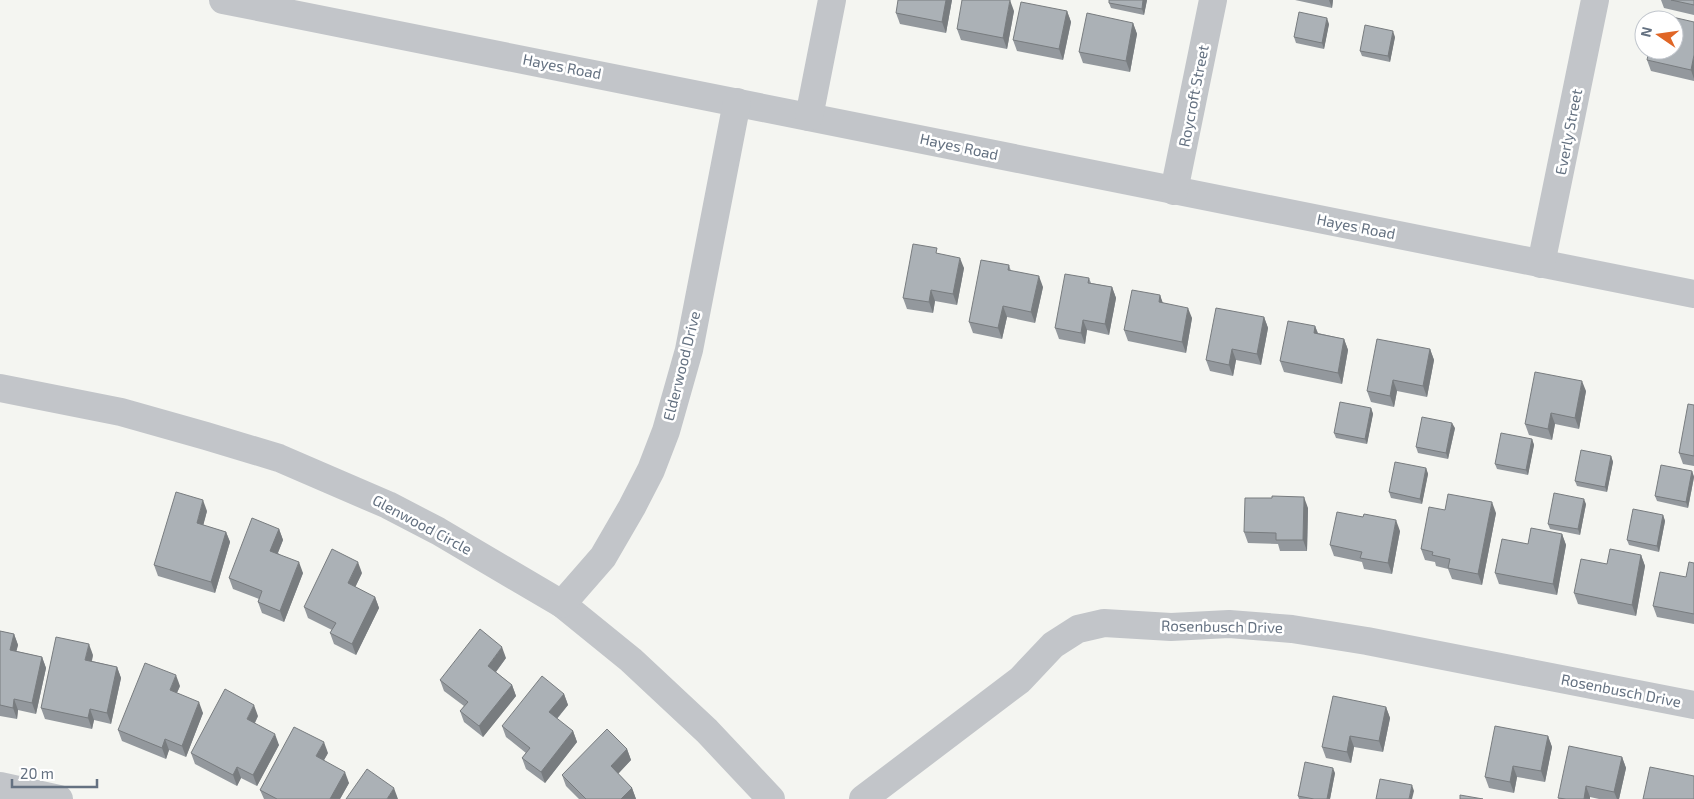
<svg xmlns="http://www.w3.org/2000/svg" width="1694" height="799" viewBox="0 0 1694 799" font-family="'Exo 2',sans-serif">
  <rect width="100%" height="100%" fill="#f4f5f1"/>
  <g fill="none" stroke-linecap="round" stroke-linejoin="round">
    <g stroke="#c2c5c9" stroke-width="28">
      <path d="M223 0 1694 294"/>
      <path d="M809 117 832 0"/>
      <path d="M1174 191 1213 0"/>
      <path d="M1541 264 1595 0"/>
      <path d="M0 388 121 412 206 436 279 458 388 505 438 531 562 604 631 660 707 731 771 799"/>
      <path d="M562 604 603 557 632 507 651 470 666 431 689 350 737 102"/>
      <path d="M0 786 59 799"/>
      <path d="M863 799 1020 680 1053 645 1078 629 1104 623 1171 627 1229 624 1292 629 1367 641 1694 705"/>
    </g>
  </g>
  <g fill="#93989d">
    <path d="M952 0 946 33 900 24 896 13Z"/>
    <path d="M1109 0H1147L1144 15 1111 8 1109 3Z"/>
    <path d="M1295 0H1333L1332 8Z"/>
    <path d="M1661 0H1694V15L1664 8Z"/>
    <path d="M1014 11 1007 49 961 40 957 29Z"/>
    <path d="M1067 11 1071 22 1063 60 1017 51 1013 40Z"/>
    <path d="M1694 22V81L1651 71 1647 60Z"/>
    <path d="M1133 23 1137 34 1130 72 1083 63 1079 52Z"/>
    <path d="M1329 24 1324 49 1296 43 1294 37Z"/>
    <path d="M1395 37 1390 62 1362 56 1360 51Z"/>
    <path d="M939 254 964 268 957 305 935 301 933 313 907 309 903 298Z"/>
    <path d="M1009 265 1011 271 1043 287 1035 323 1007 317 1002 339 973 333 969 322Z"/>
    <path d="M1089 278 1091 283 1112 287 1116 298 1109 335 1087 330 1085 344 1059 339 1055 328Z"/>
    <path d="M1160 295 1162 302 1192 318 1186 353 1128 341 1124 330Z"/>
    <path d="M1264 317 1268 328 1261 365 1236 360 1233 376 1210 371 1206 360Z"/>
    <path d="M1315 326 1318 333 1344 339 1348 350 1342 384 1284 372 1280 361Z"/>
    <path d="M1430 349 1434 360 1427 397 1397 391 1394 407 1371 402 1367 391Z"/>
    <path d="M1586 391 1579 429 1555 424 1552 440 1529 435 1525 424Z"/>
    <path d="M1694 405V466L1683 464 1679 453Z"/>
    <path d="M1371 408 1373 414 1367 444 1336 438 1334 433Z"/>
    <path d="M1455 428 1448 459 1418 453 1416 447Z"/>
    <path d="M1532 439 1534 445 1528 475 1497 469 1495 464Z"/>
    <path d="M1611 456 1613 462 1607 492 1577 486 1575 481Z"/>
    <path d="M1426 468 1428 474 1422 504 1391 498 1389 492Z"/>
    <path d="M1692 471 1694 477 1688 508 1657 501 1655 496Z"/>
    <path d="M1272 498 1308 508 1307 551H1280L1278 544 1248 543 1244 532Z"/>
    <path d="M1586 504 1580 535 1550 529 1548 524Z"/>
    <path d="M1445 510 1496 513 1482 585 1452 579 1448 569 1436 566 1435 562 1425 560 1421 549Z"/>
    <path d="M207 511 203 525 226 532 230 542 215 593 158 576 154 565Z"/>
    <path d="M1663 515 1665 521 1659 552 1629 545 1627 540Z"/>
    <path d="M279 529 283 540 278 553 303 573 284 622 262 613 258 602 259 599 233 589 229 578Z"/>
    <path d="M1400 531 1392 574 1364 569 1362 562 1334 556 1330 545Z"/>
    <path d="M1562 534 1566 545 1557 595 1499 584 1495 573 1528 544Z"/>
    <path d="M1641 555 1645 566 1636 616 1578 604 1574 593 1607 564Z"/>
    <path d="M1694 563V624L1657 617 1653 606 1686 577Z"/>
    <path d="M362 573 355 587 375 597 379 608 356 655 334 644 330 633 332 630 308 618 304 607Z"/>
    <path d="M0 631 14 634 18 645 16 651 42 657 46 668 36 714 18 710 17 719 0 716Z"/>
    <path d="M93 655 92 661 117 667 121 678 111 724 94 720 92 729 45 719 41 708Z"/>
    <path d="M506 658 496 672 512 685 516 696 483 737 464 722 460 711 464 706 444 691 440 680Z"/>
    <path d="M180 686 177 693 203 713 186 757 169 750 166 759 122 741 118 730Z"/>
    <path d="M564 694 568 705 557 719 573 731 577 742 545 783 526 769 522 758 526 753 506 737 502 726Z"/>
    <path d="M1386 707 1390 718 1383 752 1354 747 1351 763 1326 758 1322 747Z"/>
    <path d="M258 716 255 723 279 745 257 786 241 778 237 786 195 764 191 753Z"/>
    <path d="M1548 736 1552 747 1545 782 1517 777 1514 793 1489 788 1485 777Z"/>
    <path d="M627 749 631 760 618 774 632 788 636 799H579L566 786 562 775Z"/>
    <path d="M328 753 324 760 349 783 340 799H264L260 790Z"/>
    <path d="M1622 757 1626 768 1619 799H1599L1590 797V799H1559L1558 798Z"/>
    <path d="M1335 773 1330 799H1299L1298 796Z"/>
  </g>
  <g fill="#787c7f">
    <path d="M946 0H952L946 33 942 22Z"/>
    <path d="M1010 0 1014 11 1007 49 1003 38Z"/>
    <path d="M1143 0H1147L1144 15 1142 9Z"/>
    <path d="M1329 0H1333L1332 8Z"/>
    <path d="M1067 11 1071 22 1063 60 1059 49Z"/>
    <path d="M1327 18 1329 24 1324 49 1322 43Z"/>
    <path d="M1133 23 1137 34 1130 72 1126 61Z"/>
    <path d="M1393 31 1395 37 1390 62 1388 56Z"/>
    <path d="M1694 55V79L1691 70Z"/>
    <path d="M960 258 964 268 957 305 953 294Z"/>
    <path d="M1039 276 1043 287 1035 323 1031 312Z"/>
    <path d="M1112 287 1116 298 1109 335 1105 324Z"/>
    <path d="M931 290 935 301 933 313 929 302Z"/>
    <path d="M1160 295 1164 306 1159 302Z"/>
    <path d="M1003 306 1007 317 1002 339 998 328Z"/>
    <path d="M1188 308 1192 318 1186 353 1182 342Z"/>
    <path d="M1264 317 1268 328 1261 365 1257 354Z"/>
    <path d="M1083 320 1087 330 1085 344 1081 333Z"/>
    <path d="M1315 326 1319 337 1314 333Z"/>
    <path d="M1344 339 1348 350 1342 384 1338 373Z"/>
    <path d="M1232 349 1236 360 1233 376 1229 365Z"/>
    <path d="M1430 349 1434 360 1427 397 1423 386Z"/>
    <path d="M1393 380 1397 391 1394 407 1390 396Z"/>
    <path d="M1582 381 1586 391 1579 429 1575 418Z"/>
    <path d="M1371 408 1373 414 1367 444 1365 439Z"/>
    <path d="M1551 413 1555 424 1552 440 1548 429Z"/>
    <path d="M1452 423 1455 428 1448 459 1446 453Z"/>
    <path d="M1532 439 1534 445 1528 475 1526 470Z"/>
    <path d="M1611 456 1613 462 1607 492 1605 487Z"/>
    <path d="M1426 468 1428 474 1422 504 1420 499Z"/>
    <path d="M1692 471 1694 477 1688 508 1686 502Z"/>
    <path d="M1304 497 1308 508 1307 551 1303 540Z"/>
    <path d="M1584 499 1586 504 1580 535 1578 529Z"/>
    <path d="M203 500 207 511 201 534 197 523Z"/>
    <path d="M1492 502 1496 513 1482 585 1478 574Z"/>
    <path d="M1663 515 1665 521 1659 552 1657 546Z"/>
    <path d="M1396 520 1400 531 1392 574 1388 563Z"/>
    <path d="M279 529 283 540 274 562 270 551Z"/>
    <path d="M226 532 230 542 215 593 211 582Z"/>
    <path d="M1562 534 1566 545 1557 595 1553 584Z"/>
    <path d="M1641 555 1645 566 1636 616 1632 605Z"/>
    <path d="M299 562 303 573 284 622 280 611Z"/>
    <path d="M358 562 362 573 352 594 348 583Z"/>
    <path d="M375 597 379 608 356 655 352 644Z"/>
    <path d="M14 634 18 645 14 661 10 650Z"/>
    <path d="M89 644 93 655 89 671 85 660Z"/>
    <path d="M502 647 506 658 492 677 488 666Z"/>
    <path d="M42 657 46 668 36 714 32 703Z"/>
    <path d="M117 667 121 678 111 724 107 713Z"/>
    <path d="M176 675 180 686 173 701 170 690Z"/>
    <path d="M512 685 516 696 483 737 479 726Z"/>
    <path d="M564 694 568 705 553 723 549 712Z"/>
    <path d="M14 699 18 710 17 719 13 708Z"/>
    <path d="M199 702 203 713 186 757 182 746Z"/>
    <path d="M254 705 258 716 251 730 247 719Z"/>
    <path d="M1386 707 1390 718 1383 752 1379 741Z"/>
    <path d="M90 709 94 720 92 729 88 718Z"/>
    <path d="M573 731 577 742 545 783 541 772Z"/>
    <path d="M275 734 279 745 257 786 253 775Z"/>
    <path d="M1350 736 1354 747 1351 763 1347 752Z"/>
    <path d="M1548 736 1552 747 1545 782 1541 771Z"/>
    <path d="M165 739 169 750 166 759 162 748Z"/>
    <path d="M324 742 328 753 320 767 316 756Z"/>
    <path d="M627 749 631 760 615 777 611 766Z"/>
    <path d="M1622 757 1626 768 1619 799H1617L1614 792Z"/>
    <path d="M1513 766 1517 777 1514 793 1510 782Z"/>
    <path d="M237 767 241 778 237 786 233 775Z"/>
    <path d="M1333 768 1335 773 1330 799H1327Z"/>
    <path d="M345 772 349 783 340 799H330Z"/>
    <path d="M1412 785 1414 791 1412 799H1409Z"/>
    <path d="M1586 786 1590 797V799H1584Z"/>
    <path d="M394 788 398 799H387Z"/>
    <path d="M632 788 636 799H621Z"/>
  </g>
  <g fill="#abb1b6" stroke="#787c7f">
    <path d="M898 0H946L942 22 896 13Z"/>
    <path d="M962 0H1010L1003 38 957 29Z"/>
    <path d="M1109 0H1143L1142 9 1109 3Z"/>
    <path d="M1671 0H1694V5Z"/>
    <path d="M1021 2 1067 11 1059 49 1013 40Z"/>
    <path d="M1299 12 1327 18 1322 43 1294 37Z"/>
    <path d="M1087 13 1133 23 1126 61 1079 52Z"/>
    <path d="M1668 16 1694 22V55L1691 70 1647 60 1649 50H1674V20H1668Z"/>
    <path d="M1365 25 1393 31 1388 56 1360 51Z"/>
    <path d="M913 244 937 248 936 253 960 258 953 294 931 290 929 302 903 298Z"/>
    <path d="M981 260 1009 265 1008 270 1039 276 1031 312 1003 306 998 328 969 322Z"/>
    <path d="M1065 274 1089 278 1088 283 1112 287 1105 324 1083 320 1081 333 1055 328Z"/>
    <path d="M1132 290 1160 295 1159 302 1188 308 1182 342 1124 330Z"/>
    <path d="M1216 308 1264 317 1257 354 1232 349 1229 365 1206 360Z"/>
    <path d="M1288 321 1315 326 1314 333 1344 339 1338 373 1280 361Z"/>
    <path d="M1377 339 1430 349 1423 386 1393 380 1390 396 1367 391Z"/>
    <path d="M1535 372 1582 381 1575 418 1551 413 1548 429 1525 424Z"/>
    <path d="M1340 402 1371 408 1365 439 1334 433Z"/>
    <path d="M1688 404 1694 405V456L1679 453Z"/>
    <path d="M1422 417 1452 423 1446 453 1416 447Z"/>
    <path d="M1501 433 1532 439 1526 470 1495 464Z"/>
    <path d="M1581 450 1611 456 1605 487 1575 481Z"/>
    <path d="M1395 462 1426 468 1420 499 1389 492Z"/>
    <path d="M1661 465 1692 471 1686 502 1655 496Z"/>
    <path d="M176 492 203 500 197 523 226 532 211 582 154 565Z"/>
    <path d="M1554 493 1584 499 1578 529 1548 524Z"/>
    <path d="M1448 494 1492 502 1478 574 1448 568 1450 559 1432 555 1433 552 1421 549 1429 507 1445 510Z"/>
    <path d="M1272 496 1304 497 1303 540H1276V533L1244 532 1245 498H1272Z"/>
    <path d="M1633 509 1663 515 1657 546 1627 540Z"/>
    <path d="M1337 512 1363 517 1364 514 1396 520 1388 563 1360 558 1362 552 1330 545Z"/>
    <path d="M252 518 279 529 270 551 299 562 280 611 258 602 262 591 229 578Z"/>
    <path d="M1531 528 1562 534 1553 584 1495 573 1502 539 1528 544Z"/>
    <path d="M332 549 358 562 348 583 375 597 352 644 330 633 336 623 304 607Z"/>
    <path d="M1610 549 1641 555 1632 605 1574 593 1581 559 1607 564Z"/>
    <path d="M1689 562 1694 563V614L1653 606 1660 572 1686 577Z"/>
    <path d="M480 629 502 647 488 666 512 685 479 726 460 711 468 702 440 680Z"/>
    <path d="M0 631 14 634 10 650 42 657 32 703 14 699 13 708 0 705Z"/>
    <path d="M56 637 89 644 85 660 117 667 107 713 90 709 88 718 41 708Z"/>
    <path d="M145 663 176 675 170 690 199 702 182 746 165 739 162 748 118 730Z"/>
    <path d="M542 676 564 694 549 712 573 731 541 772 522 758 530 748 502 726Z"/>
    <path d="M225 689 254 705 247 719 275 734 253 775 237 767 233 775 191 753Z"/>
    <path d="M1333 696 1386 707 1379 741 1350 736 1347 752 1322 747Z"/>
    <path d="M1495 726 1548 736 1541 771 1513 766 1510 782 1485 777Z"/>
    <path d="M294 727 324 742 316 756 345 772 330 799H277L260 790Z"/>
    <path d="M607 729 627 749 611 766 632 788 621 799H586L562 775Z"/>
    <path d="M1569 746 1622 757 1614 792 1586 786 1584 799H1566L1558 798Z"/>
    <path d="M1305 762 1333 768 1327 799H1314L1298 796Z"/>
    <path d="M1650 767 1694 776V799H1643Z"/>
    <path d="M367 769 394 788 387 799H346Z"/>
    <path d="M1380 779 1412 785 1409 799H1376Z"/>
    <path d="M1460 795 1483 799H1460Z"/>
  </g>
  <g text-anchor="middle" stroke-width="5" stroke-linejoin="round" paint-order="stroke">
    <g font-size="15" fill="#647181" stroke="#fff">
      <text transform="translate(562 67) rotate(11)" y="5">Hayes Road</text>
      <text transform="translate(1194 96) rotate(-79)" y="5">Roycroft Street</text>
      <text transform="translate(1569 132) rotate(-79)" y="5">Everly Street</text>
      <text transform="translate(959 147) rotate(12)" y="5">Hayes Road</text>
      <text transform="translate(1356 227) rotate(11)" y="5">Hayes Road</text>
      <text transform="translate(682 366) rotate(-76)" y="5">Elderwood Drive</text>
      <text transform="translate(422 525) rotate(28)" y="5">Glenwood Circle</text>
      <text transform="translate(1222 627) rotate(1)" y="5">Rosenbusch Drive</text>
      <text transform="translate(1621 691) rotate(11)" y="5">Rosenbusch Drive</text>
    </g>
  </g>
  <g transform="translate(1659 35) rotate(283)"><circle r="24" fill="#ffffff" stroke="#c1c6cd"/>
  <path d="M0-4L9 19L0 12L-9 19Z" fill="#e06626"/>
  <text y="-8" font-size="14" font-weight="bold" text-anchor="middle" fill="#647181">N</text>
  </g>
  <path d="M12 779v8h85v-8" fill="none" stroke="#647181" stroke-width="2.5"/>
  <text x="20" y="779" font-size="15" fill="#647181" stroke="#ffffff" stroke-width="4" paint-order="stroke">20 m</text>
</svg>
